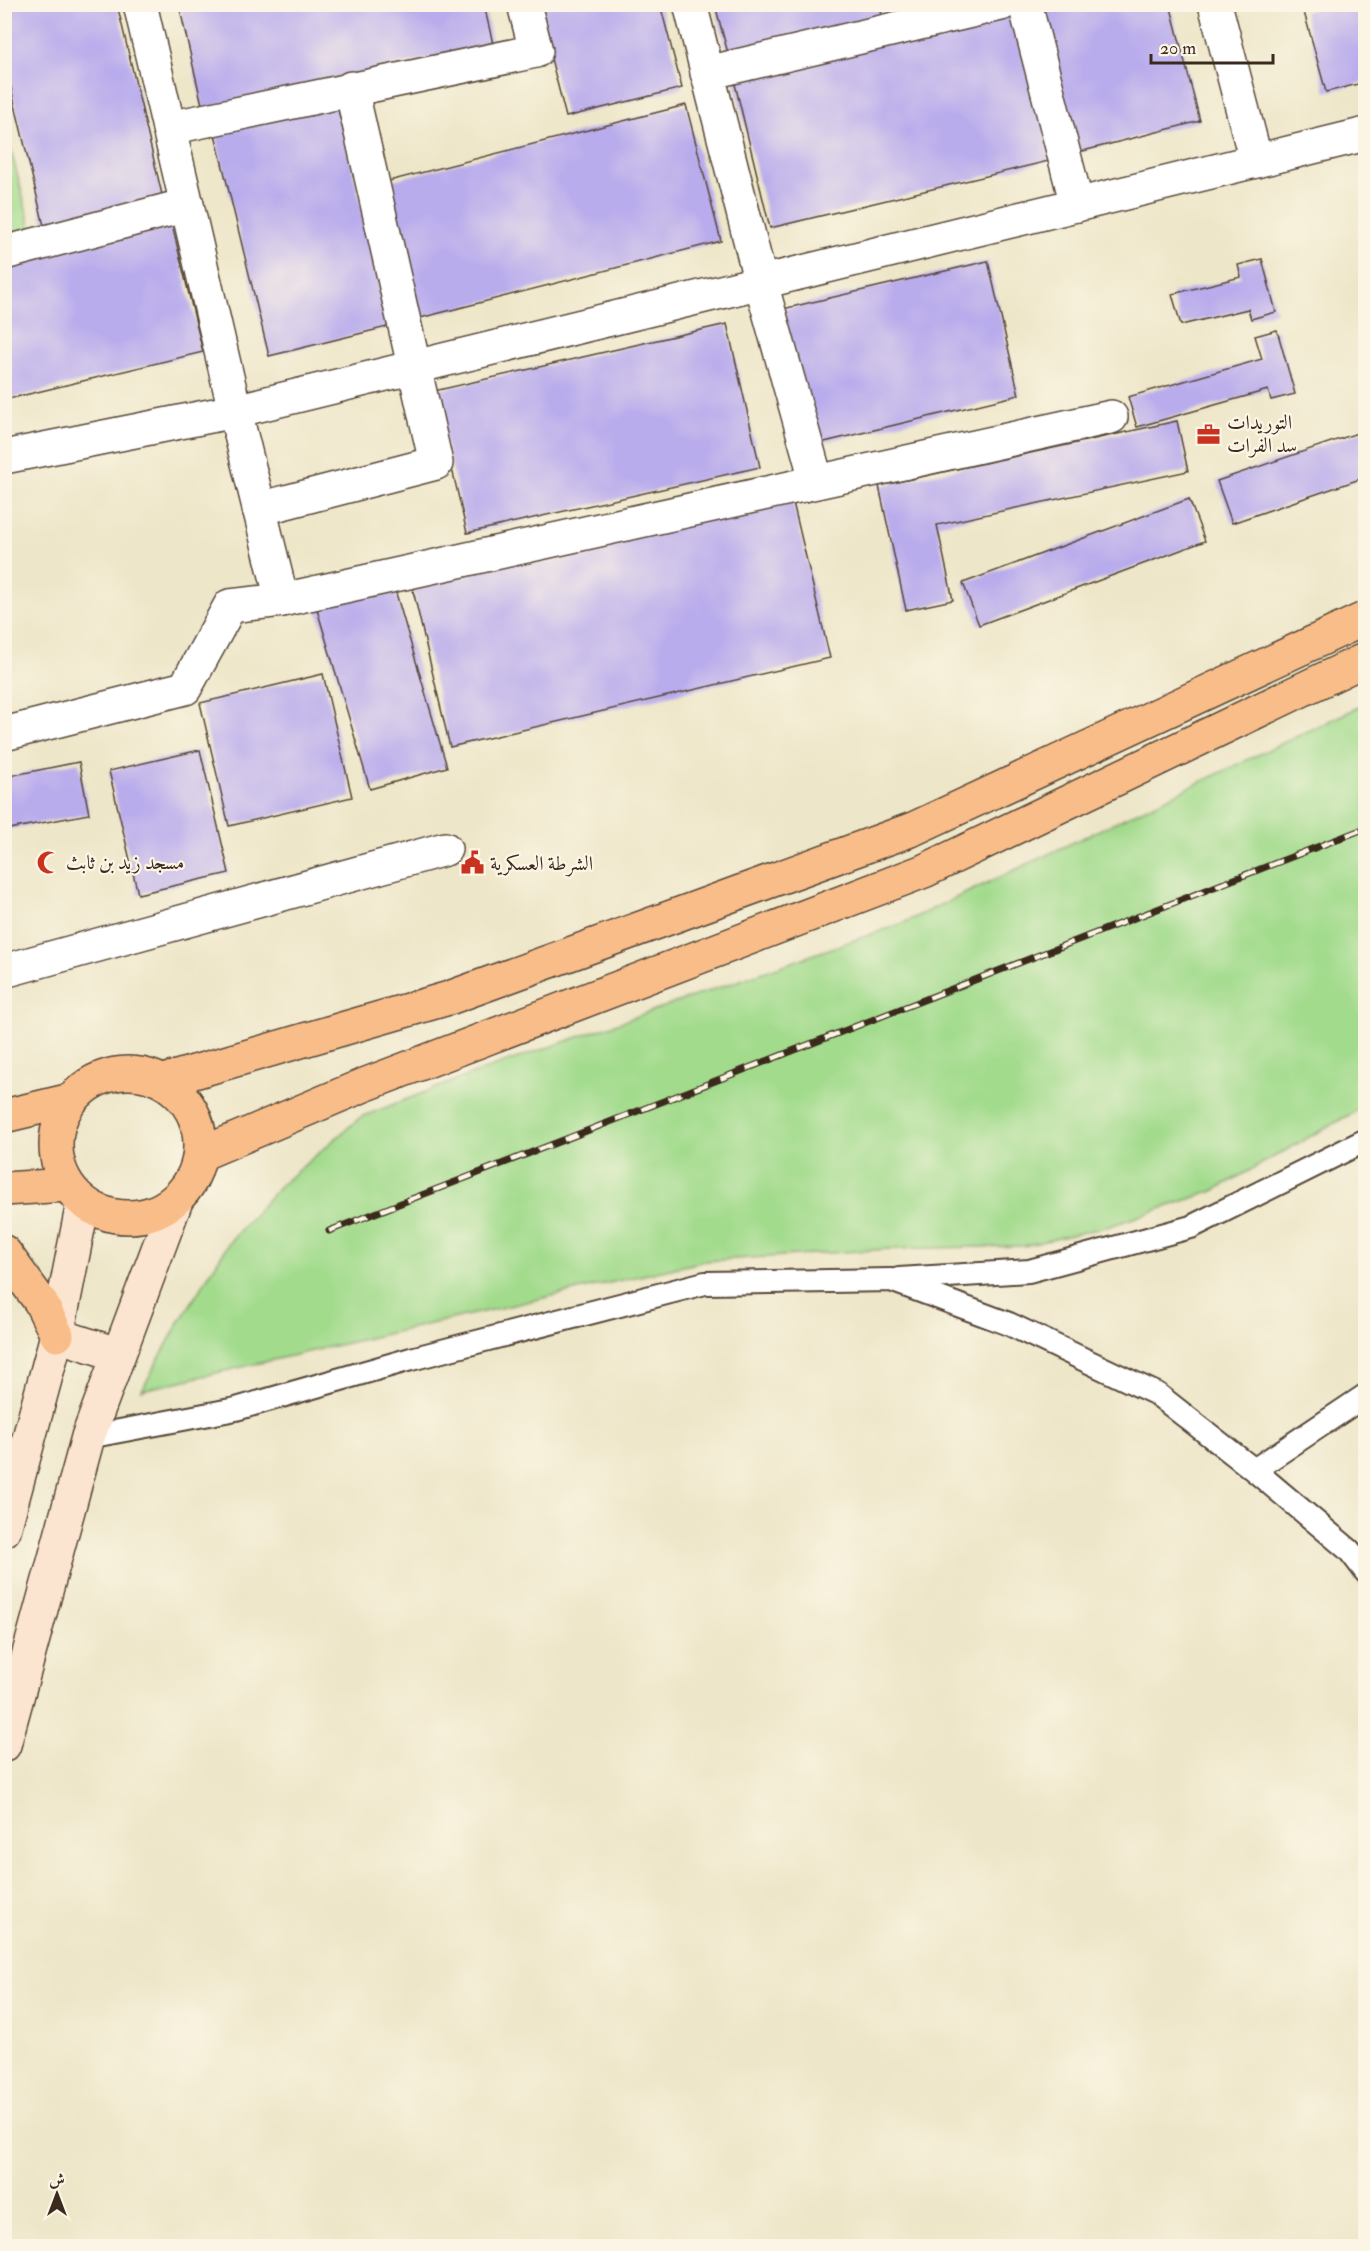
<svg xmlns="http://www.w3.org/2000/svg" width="1370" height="2251" viewBox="0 0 1370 2251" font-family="'IM FELL Double Pica',Amiri,serif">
  <rect width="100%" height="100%" fill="#fcf5e5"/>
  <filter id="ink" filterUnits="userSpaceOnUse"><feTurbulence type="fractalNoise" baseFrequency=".0167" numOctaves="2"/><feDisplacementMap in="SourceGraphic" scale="12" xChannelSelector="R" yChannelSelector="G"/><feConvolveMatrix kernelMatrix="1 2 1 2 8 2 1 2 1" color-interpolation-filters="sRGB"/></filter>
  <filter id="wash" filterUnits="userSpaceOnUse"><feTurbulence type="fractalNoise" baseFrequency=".008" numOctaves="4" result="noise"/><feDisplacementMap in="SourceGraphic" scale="24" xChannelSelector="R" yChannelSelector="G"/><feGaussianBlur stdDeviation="1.35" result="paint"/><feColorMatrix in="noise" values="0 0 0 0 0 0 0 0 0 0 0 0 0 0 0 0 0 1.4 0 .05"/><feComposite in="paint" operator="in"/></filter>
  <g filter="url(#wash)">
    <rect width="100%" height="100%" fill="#ede6c8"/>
    <g fill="#a3db8d" stroke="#6f8256" stroke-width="1.5">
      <path d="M4 123 33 236 4 243Z"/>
      <path d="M1365 704V1106L1213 1191 1110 1226 1024 1246 888 1249 705 1261 142 1390 177 1326 231 1240 281 1185 361 1117 467 1076 903 923Z"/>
    </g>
    <g id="blocks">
      <g fill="#b9acec">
        <path d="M4 4H117L164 203 45 230 4 59Z"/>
        <path d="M537 4H660L682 88 566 117Z"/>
        <path d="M1037 4H1170L1200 121 1075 153Z"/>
        <path d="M1331 4H1366V82L1326 92 1304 12Z"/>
        <path d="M179 5H484L493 44 203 109Z"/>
        <path d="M715 5H879L882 15 729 57Z"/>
        <path d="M1022 11 1057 159 770 228 734 80Z"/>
        <path d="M336 101 391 326 269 356 214 130Z"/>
        <path d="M686 105 721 241 416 319 381 183Z"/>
        <path d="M172 225 203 352 4 400V264Z"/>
        <path d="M1262 259 1276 312 1251 319 1248 309 1181 325 1172 294 1241 277 1238 265Z"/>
        <path d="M988 261 1019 395 816 444 774 311Z"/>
        <path d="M727 324 760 467 467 533 434 391Z"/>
        <path d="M1277 330 1295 394 1271 400 1268 390 1137 427 1128 397 1262 359 1255 336Z"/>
        <path d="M1177 421 1188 471 937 525 953 600 906 610 879 486Z"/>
        <path d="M1366 430V477L1232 523 1217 481Z"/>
        <path d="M792 498 830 658 450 747 412 586Z"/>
        <path d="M1189 499 1205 541 979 625 963 583Z"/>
        <path d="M393 583 447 767 370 789 316 606Z"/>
        <path d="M323 674 352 797 229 826 200 703Z"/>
        <path d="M200 750 229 873 138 894 109 771Z"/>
        <path d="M79 762 89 814 4 830V777Z"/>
      </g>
    </g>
  </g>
  <g filter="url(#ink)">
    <use href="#blocks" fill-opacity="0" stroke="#564638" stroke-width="1.5"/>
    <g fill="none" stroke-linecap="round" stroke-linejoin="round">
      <defs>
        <g id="service">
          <path d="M899 1279 1029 1271 1191 1227 1366 1140"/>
          <path d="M88 1437 236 1409 411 1359 705 1283 891 1280 1009 1324 1157 1394 1254 1470 1366 1395"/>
          <path d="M1254 1470 1349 1550 1366 1572"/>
        </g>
        <g id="minor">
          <path d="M140 4 235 411 282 600"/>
          <path d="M690 4 761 283 812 465V476L804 485"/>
          <path d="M1025 4 1077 205"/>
          <path d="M1215 4 1256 161"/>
          <path d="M707 73 1001 4"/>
          <path d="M169 128 536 51 524 4"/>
          <path d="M4 253 187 205"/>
          <path d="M259 509 436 463 351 88"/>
          <path d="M4 734 185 688 230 606 282 600 1111 417"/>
          <path d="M4 971 445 849"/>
        </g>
        <path id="tertiary" d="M4 457 235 411 1366 134"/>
        <g id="secondary">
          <path d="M57 1335 117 1354"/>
          <path d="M4 1530 57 1335 83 1203"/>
          <path d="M4 1745 88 1437 176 1201"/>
        </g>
        <g id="primary">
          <circle cx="128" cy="1145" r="72"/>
          <path d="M163 1081 449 998 913 829 1366 618"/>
          <path d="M4 1116 71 1100"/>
          <path d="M201 1154 364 1085 924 871 1366 659"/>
          <path d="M4 1189 67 1185"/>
          <path d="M4 1252 40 1301 57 1335"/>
        </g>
      </defs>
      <use href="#service" stroke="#564638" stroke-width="26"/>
      <use href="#minor" stroke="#564638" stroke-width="36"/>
      <use href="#tertiary" stroke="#564638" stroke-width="36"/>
      <use href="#secondary" stroke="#564638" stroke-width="36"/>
      <use href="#primary" stroke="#564638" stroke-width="36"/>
      <use href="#service" stroke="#fff" stroke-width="22"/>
      <use href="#minor" stroke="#fff" stroke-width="33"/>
      <use href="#tertiary" stroke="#fff" stroke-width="33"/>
      <use href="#secondary" stroke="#fce5d0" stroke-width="33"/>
      <use href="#primary" stroke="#f8bd89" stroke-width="33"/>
      <defs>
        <path id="rail" d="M329 1231 1366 828"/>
      </defs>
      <use href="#rail" stroke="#3b2a1e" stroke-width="7"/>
      <use href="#rail" stroke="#fcf5e5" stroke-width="4.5" stroke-dasharray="14" stroke-linecap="butt"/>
    </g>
  </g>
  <defs>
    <symbol id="office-bare" viewBox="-9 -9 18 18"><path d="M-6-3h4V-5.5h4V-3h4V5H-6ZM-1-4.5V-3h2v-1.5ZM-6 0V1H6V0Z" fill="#c8321e" stroke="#fcf5e5" stroke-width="2.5" paint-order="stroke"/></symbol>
    <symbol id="mosque-bare" viewBox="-9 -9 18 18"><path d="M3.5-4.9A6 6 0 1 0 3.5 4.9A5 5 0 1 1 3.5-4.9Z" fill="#c8321e" stroke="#fcf5e5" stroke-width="2.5" paint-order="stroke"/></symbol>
    <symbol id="civic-bare" viewBox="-9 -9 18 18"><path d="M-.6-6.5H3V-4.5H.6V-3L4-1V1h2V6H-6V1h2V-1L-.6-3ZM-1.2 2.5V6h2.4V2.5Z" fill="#c8321e" stroke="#fcf5e5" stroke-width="2.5" paint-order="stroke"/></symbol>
  </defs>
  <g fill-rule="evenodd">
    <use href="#office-bare" x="1192" y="418" width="33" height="33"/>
    <use href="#mosque-bare" x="32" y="846" width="33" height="33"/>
    <use href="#civic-bare" x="456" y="846" width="33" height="33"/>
  </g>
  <g text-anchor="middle" stroke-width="4.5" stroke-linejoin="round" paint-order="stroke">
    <g font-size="20" fill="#3b2a1e" stroke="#fcf5e5" text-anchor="start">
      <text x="1227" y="429">التوريدات<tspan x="1227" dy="23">سد الفرات</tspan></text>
      <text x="66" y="869">مسجد زيد بن ثابث</text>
      <text x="490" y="870">الشرطة العسكرية</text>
    </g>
  </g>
  <rect width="1370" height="2251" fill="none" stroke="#fcf5e5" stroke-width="24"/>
  <g transform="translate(57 2194)" stroke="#fcf5e5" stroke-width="4.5" paint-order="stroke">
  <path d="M0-4.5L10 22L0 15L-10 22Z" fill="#3b2a1e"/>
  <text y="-9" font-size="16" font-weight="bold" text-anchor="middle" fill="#3b2a1e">ش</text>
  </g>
  <path d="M1151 54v9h122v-9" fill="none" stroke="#3b2a1e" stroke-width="3"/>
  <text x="1160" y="54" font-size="18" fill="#3b2a1e" stroke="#fcf5e5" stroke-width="4.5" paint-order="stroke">20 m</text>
</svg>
